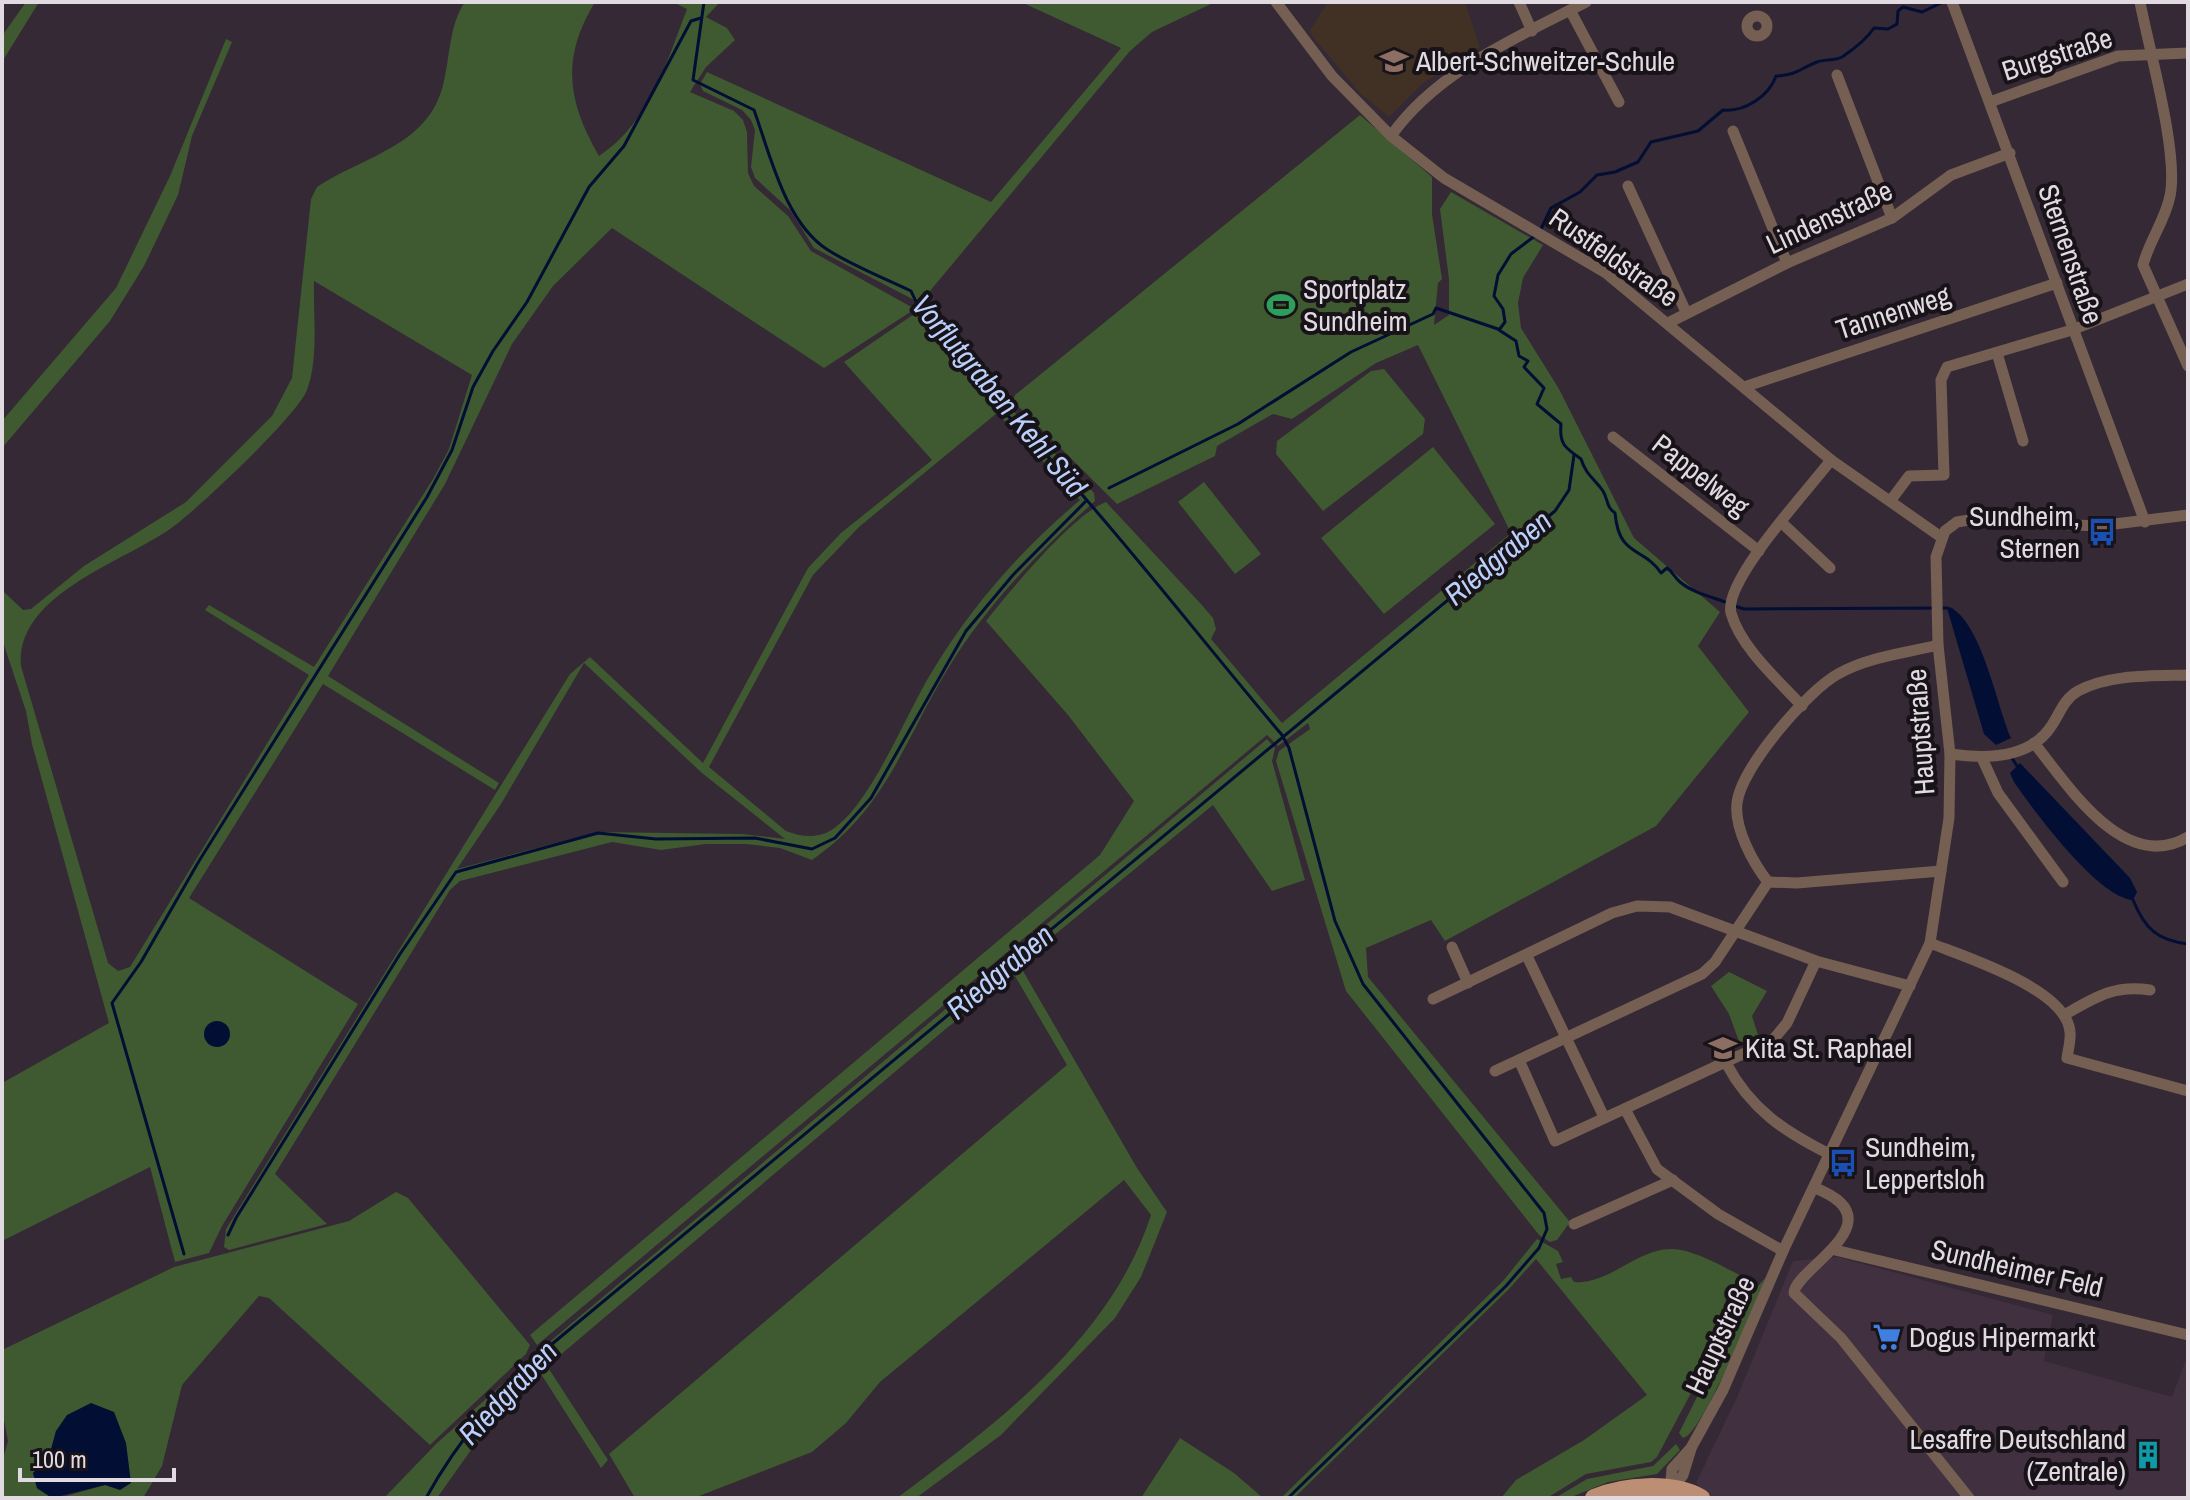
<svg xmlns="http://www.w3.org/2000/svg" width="2190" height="1500" viewBox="0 0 2190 1500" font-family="'Archivo Narrow',sans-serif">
  <rect width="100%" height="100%" fill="#342934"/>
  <path fill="#403040" d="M1837 1257 2053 1315 2044 1361 2172 1397 2185 1362 2188 1363V1498H1711L1696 1483 1738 1395 1793 1261Z"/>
  <path fill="#413125" d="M1328 2H1465L1480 47 1422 84 1389 117 1360 93 1309 32Z"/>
  <g fill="#3f5930" fill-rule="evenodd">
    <path d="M26 2H39L2 62V36Z"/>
    <path d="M465 2H595C561 58 567 101 599 156 650 122 666 63 687 9L673 2H720L706 17 727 28 735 40 706 67 690 92 734 111 743 120 747 132 748 173 754 186 788 216 811 251 915 309 824 368 612 228 553 286 512 344 445 484 328 676 499 783 495 790 323 684 189 898 358 1004 222 1226 209 1253 175 1262 150 1167 2 1241V1083L109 1023 32 744 26 711 2 639V590L23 610 31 609 84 566 186 502 272 416 292 378 311 199 317 187C364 156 428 146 443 85 450 59 449 24 465 2ZM314 281 472 375 449 449 433 479 314 667 209 605 205 610 309 675 130 967 118 971 108 963 21 666C15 595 123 562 170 529 196 511 297 416 307 390 319 358 313 315 314 281Z"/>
    <path d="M1021 2H1215L1152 32 1130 51 920 303 814 248 790 210 755 178 751 167 755 130 751 120 742 110 703 91 700 84 707 72 991 202 1121 48Z"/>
    <path d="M226 39 232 42 192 136 178 195 144 266 110 321 2 448V421L116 288 170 176Z"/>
    <path d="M1360 115 1432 177V214L1442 279 1438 283 1434 325 1449 315V279L1440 209 1451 192 1543 245 1523 278 1518 303 1521 328 1559 389 1634 538 1720 612 1698 646 1749 712 1656 826 1445 941 1431 920 1366 948 1368 977 1570 1222 1557 1240 1550 1242 1539 1235 1346 991 1276 761 1279 751 1310 729 1308 723 1278 746 1267 735 537 1345 530 1335 1100 855 1134 801 1068 715 986 621C1009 592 1073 514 1106 502L1201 604 1213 618 1216 629 1211 639 1282 723 1511 533 1418 345 1376 363 1292 419 1273 414 1217 446 1215 456 1117 504 1013 401 1015 395Z"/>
    <path d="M920 310 930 314 1016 414 1094 493 1095 501C1041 549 986 606 949 667 903 742 887 808 812 860L780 848 746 844H706L661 850 612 842 460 881 450 890 275 1174 327 1224 229 1250 224 1247 226 1229 570 674 590 657 703 763 808 568 841 533 932 460 844 362ZM997 413 1080 500C1021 550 973 604 933 670 907 711 872 803 833 829 818 839 802 837 786 831L709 767 813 575 859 527ZM584 663 702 773 785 839 742 834 598 832 457 869 501 804Z"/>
    <path d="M1384 369 1425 419 1423 434 1323 511 1276 454 1277 441 1371 371Z"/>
    <path d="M1433 447 1495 524 1384 614 1321 538Z"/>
    <path d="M1204 482 1261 554 1235 574 1178 502Z"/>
    <path d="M1267 739 1275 748 1272 761 1305 880 1272 891 1213 805 1019 964 1137 1168 1167 1212 1141 1277 1115 1318 1001 1435 916 1498H897C997 1423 1111 1339 1151 1215L1124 1180 880 1382 846 1423 812 1452 694 1498H635L609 1454 1067 1065 1015 976 948 1027 552 1362 541 1349Z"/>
    <path d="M1729 972 1767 991 1752 1016 1758 1035 1740 1044 1729 1014 1711 986Z"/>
    <path d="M396 1192 408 1198 530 1345 526 1354 430 1445 269 1298 259 1296 182 1385 162 1466 143 1498H59L105 1485 56 1431 49 1457 33 1473 37 1488 52 1498H2V1462L8 1441 2 1410V1350L174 1267 349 1221Z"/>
    <path d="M1537 1239 1558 1251 1563 1262 1556 1264 1561 1279 1571 1277 1574 1282C1612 1285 1642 1242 1681 1250 1706 1255 1733 1273 1757 1283L1744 1284 1725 1301 1728 1303 1744 1289 1753 1288 1741 1299 1657 1457 1651 1462 1586 1474 1547 1498H1501L1516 1480 1584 1440 1647 1395 1536 1259 1509 1289 1294 1498H1281L1503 1281Z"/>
    <path d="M1765 1278C1756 1302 1702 1435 1683 1438L1679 1433 1745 1301Z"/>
    <path d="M538 1352 608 1460 601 1468 541 1374 493 1419 437 1498H384L436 1444Z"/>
    <path d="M1180 1438 1234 1473 1263 1498H1141Z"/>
    <path d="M1676 1444 1680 1450 1657 1474 1608 1482 1569 1498H1555L1587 1479 1653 1466Z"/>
  </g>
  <g fill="#020e34">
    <path d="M1950 607C1982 624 1996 703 2011 738L1996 745 1984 734 1947 608Z"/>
    <path d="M2020 763 2130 878 2137 892 2133 900C2098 898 2034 811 2014 782L2010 773Z"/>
    <circle cx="217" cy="1034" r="13"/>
    <path d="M91 1403 114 1412 126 1443 131 1483 120 1490 105 1485 52 1498 37 1488 33 1473 49 1457 56 1431 67 1415Z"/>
  </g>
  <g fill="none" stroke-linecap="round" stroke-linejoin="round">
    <g stroke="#020e34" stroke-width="3">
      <path d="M704 2 693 80 754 110C770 154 785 223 828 250 853 266 884 278 911 291 941 359 1013 417 1063 473 1139 558 1208 648 1282 735L1289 748 1335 921 1363 984 1544 1213 1547 1229 1539 1248 1506 1286 1288 1498"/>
      <path d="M1541 229 1551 208 1580 192 1597 175 1615 172 1638 162 1651 142 1698 131 1723 110C1745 112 1769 96 1776 76 1797 75 1799 69 1817 62 1824 59 1835 61 1842 57 1854 49 1866 40 1874 28L1888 29 1897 24 1898 11 1903 7 1922 12 1941 3"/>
      <path d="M1536 235 1511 254 1498 275 1494 296 1503 309 1505 322 1499 330 1516 341 1519 356 1528 361 1524 367 1544 388 1537 404 1561 424C1559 444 1565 448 1581 459 1586 475 1594 478 1603 491 1608 499 1606 507 1615 513 1619 558 1643 546 1661 573L1667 568C1673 572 1674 577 1680 582 1693 593 1712 597 1728 603"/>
      <path d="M1109 488 1238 424 1351 352 1433 314 1436 308 1498 329"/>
      <path d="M1735 606 1744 609 1947 608"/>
      <path d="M2010 755 2017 766"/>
      <path d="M2133 900C2145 929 2157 940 2188 944"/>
      <path d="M228 1235 236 1218 400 954 456 872 598 833 656 839 755 838 812 849 835 838 871 798 966 631 1013 575 1086 501"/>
      <path d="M184 1254 112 1003 141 962 199 861 427 497 452 450 473 387 493 351 527 302 589 187 624 146 691 21 701 18"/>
      <path d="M426 1498C459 1438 501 1390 552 1344L1555 511 1569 490 1574 455"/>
    </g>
    <g stroke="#755f52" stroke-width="11">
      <path d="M1276 2 1332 76 1391 136 1444 178 1606 273 1831 460 1941 537"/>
      <path d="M1519 2 1532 31"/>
      <path d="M1952 2 2145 522"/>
      <path d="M2140 2C2149 50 2179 153 2170 196 2165 221 2149 241 2143 265L2188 366"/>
      <path d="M1570 10 1619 102"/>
      <circle cx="1757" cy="26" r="10"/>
      <path d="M1837 75 1892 218"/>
      <path d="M1990 102 2118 56 2188 53"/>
      <path d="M1733 131 1787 263"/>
      <path d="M1391 136C1437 71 1516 38 1586 2"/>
      <path d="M1628 186 1686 312"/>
      <path d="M1668 323 1787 263 1892 218 1951 175 2010 153"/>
      <path d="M1997 353 2023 441"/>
      <path d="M1744 387 2057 283"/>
      <path d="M1613 437 1759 551"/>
      <path d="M1891 500 1909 476 1944 475 1941 380 1947 367 2072 330 2188 284"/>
      <path d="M1782 523 1830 568"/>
      <path d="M1802 706C1778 680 1741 648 1731 613 1723 581 1810 488 1831 460"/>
      <path d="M2034 743C2068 785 2124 875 2188 837"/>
      <path d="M1950 754C1985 759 2031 759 2052 725 2060 713 2064 699 2078 691 2109 674 2153 676 2188 675"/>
      <path d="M1982 758 1998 793 2063 882"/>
      <path d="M1768 882C1753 863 1734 828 1737 803 1741 768 1807 691 1838 674 1867 657 1906 653 1938 645"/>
      <path d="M1930 943C1965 957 2067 989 2070 1032 2071 1040 2068 1050 2067 1058L2188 1091"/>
      <path d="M1452 947 1468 983"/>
      <path d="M1527 956 1604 1117"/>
      <path d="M1433 999 1612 913 1637 906 1670 907 1816 961 1910 986"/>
      <path d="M2064 1015C2094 998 2114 984 2150 990"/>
      <path d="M1519 1060 1555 1141 1773 1040 1787 1023 1816 961"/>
      <path d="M1726 1063C1751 1110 1785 1132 1831 1155"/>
      <path d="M1495 1071 1702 974 1715 962 1768 882 1797 883 1941 871"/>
      <path d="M1625 1109 1657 1169 1718 1214 1783 1251"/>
      <path d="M1815 1188C1900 1221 1795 1268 1794 1293L1841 1338 1969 1498"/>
      <path d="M1574 1224 1673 1180"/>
      <path d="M1835 1250 2188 1335"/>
      <path d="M1671 1490 1683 1475 1691 1449"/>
      <path d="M1670 1491 1672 1469 1691 1448 1723 1390 1783 1251 1930 943 1949 818 1950 754 1938 645 1936 557 1945 531 1957 522 1969 520 2098 526 2188 515"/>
    </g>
    <path stroke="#bc8f74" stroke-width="18" d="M1594 1498C1624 1485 1673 1482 1701 1498"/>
  </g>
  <defs>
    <symbol id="school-bare" viewBox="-9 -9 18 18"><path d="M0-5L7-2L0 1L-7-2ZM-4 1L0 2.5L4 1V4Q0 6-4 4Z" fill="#8d6e63" stroke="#181318" stroke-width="2.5" paint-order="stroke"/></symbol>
    <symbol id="stadium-bare" viewBox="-9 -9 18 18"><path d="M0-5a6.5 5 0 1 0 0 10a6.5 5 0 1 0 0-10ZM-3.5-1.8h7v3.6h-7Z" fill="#2e9e5b" stroke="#181318" stroke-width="2.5" paint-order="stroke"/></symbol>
    <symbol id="bus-bare" viewBox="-9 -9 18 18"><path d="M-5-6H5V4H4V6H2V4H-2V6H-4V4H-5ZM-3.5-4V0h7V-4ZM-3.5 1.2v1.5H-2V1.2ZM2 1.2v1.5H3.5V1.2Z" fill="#1a4fb4" stroke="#181318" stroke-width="2.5" paint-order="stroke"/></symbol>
    <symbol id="supermarket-bare" viewBox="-9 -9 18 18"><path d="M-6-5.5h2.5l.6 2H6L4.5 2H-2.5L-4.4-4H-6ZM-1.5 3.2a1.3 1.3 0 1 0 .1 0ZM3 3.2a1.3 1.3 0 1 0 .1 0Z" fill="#3f7fe0" stroke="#181318" stroke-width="2.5" paint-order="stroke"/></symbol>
    <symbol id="building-bare" viewBox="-9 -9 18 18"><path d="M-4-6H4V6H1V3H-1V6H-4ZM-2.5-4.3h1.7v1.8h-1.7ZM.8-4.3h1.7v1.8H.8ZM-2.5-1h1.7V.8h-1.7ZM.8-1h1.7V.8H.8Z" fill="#0f9aa8" stroke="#181318" stroke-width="2.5" paint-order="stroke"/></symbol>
  </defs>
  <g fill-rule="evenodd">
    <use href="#school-bare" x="1374" y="41" width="40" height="40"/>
    <use href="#stadium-bare" x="1261" y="285" width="40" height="40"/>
    <use href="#bus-bare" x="2082" y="512" width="40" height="40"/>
    <use href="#school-bare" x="1703" y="1028" width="40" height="40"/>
    <use href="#bus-bare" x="1823" y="1143" width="40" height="40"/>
    <use href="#supermarket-bare" x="1867" y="1317" width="40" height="40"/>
    <use href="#building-bare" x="2128" y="1435" width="40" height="40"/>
  </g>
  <g text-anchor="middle" stroke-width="8" stroke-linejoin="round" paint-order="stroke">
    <g font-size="28" fill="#e2dae1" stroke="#181318">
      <text transform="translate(2057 54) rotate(-18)" y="10">Burgstraße</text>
      <text transform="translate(1829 217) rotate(-25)" y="10">Lindenstraße</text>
      <text transform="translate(2071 254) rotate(71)" y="10">Sternenstraße</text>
      <text transform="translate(1614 257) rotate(35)" y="10">Rustfeldstraße</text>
      <text transform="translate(1893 312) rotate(-18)" y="10">Tannenweg</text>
      <text transform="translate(1701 475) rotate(38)" y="10">Pappelweg</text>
      <text transform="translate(1920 732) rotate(-94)" y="10">Hauptstraße</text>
      <text transform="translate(2017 1268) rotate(13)" y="10">Sundheimer Feld</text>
      <text transform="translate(1720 1335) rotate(-65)" y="10">Hauptstraße</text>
    </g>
    <g font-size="28" fill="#e2dae1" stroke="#181318" text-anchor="start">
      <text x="1416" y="71">Albert-Schweitzer-Schule</text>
      <text x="1303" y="299">Sportplatz<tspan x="1303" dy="32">Sundheim</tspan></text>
      <text x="2080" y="526" text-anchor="end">Sundheim,<tspan x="2080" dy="32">Sternen</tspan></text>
      <text x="1745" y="1058">Kita St. Raphael</text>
      <text x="1865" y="1157">Sundheim,<tspan x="1865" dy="32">Leppertsloh</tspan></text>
      <text x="1909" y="1347">Dogus Hipermarkt</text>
      <text x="2126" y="1449" text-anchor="end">Lesaffre Deutschland<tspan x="2126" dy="32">(Zentrale)</tspan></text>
    </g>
    <g font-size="30" font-style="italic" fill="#bad0fb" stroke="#181318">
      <text transform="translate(999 396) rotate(50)" y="10">Vorflutgraben Kehl Süd</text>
      <text transform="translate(1498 558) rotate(-40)" y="10">Riedgraben</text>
      <text transform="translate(1000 972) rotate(-40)" y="10">Riedgraben</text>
      <text transform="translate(508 1393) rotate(-47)" y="10">Riedgraben</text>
    </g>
  </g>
  <rect width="2190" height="1500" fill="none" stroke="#e2dae1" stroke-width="8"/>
  <path d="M20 1468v12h154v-12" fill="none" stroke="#e2dae1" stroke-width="4"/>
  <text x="32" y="1468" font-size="24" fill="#e2dae1" stroke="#181318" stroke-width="6" paint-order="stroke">100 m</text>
</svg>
